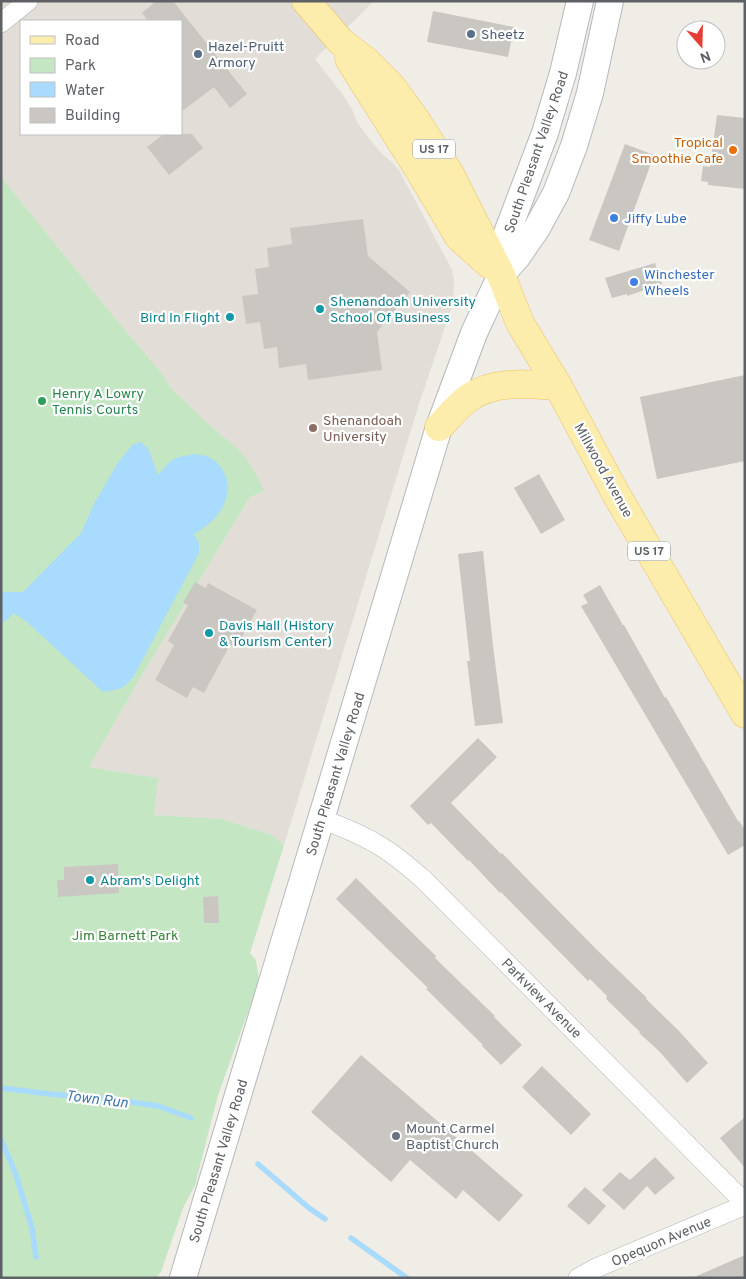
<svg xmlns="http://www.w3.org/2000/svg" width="746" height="1279" viewBox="0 0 746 1279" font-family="Overpass,sans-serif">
  <rect width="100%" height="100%" fill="#efede6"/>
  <path fill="#e2ded7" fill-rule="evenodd" d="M1 1H374L315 59 343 95 352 109 357 122 370 140 384 156 391 161 399 170 452 270 454 280 453 303 418 407 284 845 272 835 222 819 154 815 157 778 89 767 142 675 250 497 264 491 237 448 205 421 172 389 159 370 120 324 1 177ZM21 21H181V134H21Z"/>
  <path fill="#c4e6c3" d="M1 177 120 324 159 370 172 389 205 421 237 448 248 461 256 474 264 491 250 497 142 675 89 767 158 778 154 815 222 819 272 835 284 845 250 953 256 960 259 981 218 1095 195 1185 183 1208 161 1272 156 1278H1Z"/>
  <path fill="#a8dbfd" d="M140 442 148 448 158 475C163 470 167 464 172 460 177 457 184 456 190 455 219 451 235 479 224 504 220 516 205 528 194 534L199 543V553L134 676C123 690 120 689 103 692L27 622 14 613 3 623 1 627V592H23L81 533 94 504 117 464 132 445Z"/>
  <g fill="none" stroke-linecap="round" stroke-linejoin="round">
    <g stroke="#a8dbfd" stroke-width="5.5">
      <path d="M1 1088 50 1094 110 1099 158 1106 191 1118"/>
      <path d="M1 1139 16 1175 32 1228 36 1257"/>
      <path d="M258 1164 309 1208 325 1219"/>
      <path d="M351 1238 407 1278"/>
    </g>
  </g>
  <g fill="#cac7c3">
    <path d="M156 1H173L247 94 230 108 214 87 181 112V21H148L142 13Z"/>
    <path d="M433 11 514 27 508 57 427 42Z"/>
    <path d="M717 115 745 118V189L708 185V182L701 181 703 166 710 167Z"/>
    <path d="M164 134H192L203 148 169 175 147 147Z"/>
    <path d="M625 144 654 155 619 251 589 240Z"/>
    <path d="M363 219 368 256 410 292 377 332 382 370 308 380 306 364 279 368 277 347 264 349 260 322 246 324 242 296 258 294 255 269 269 267 267 248 292 244 290 228Z"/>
    <path d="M655 263 662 284 627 296V294L612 298 605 278Z"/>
    <path d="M745 375V461L657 479 640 397Z"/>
    <path d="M539 474 565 520 541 534 514 488Z"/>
    <path d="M483 551 493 646 503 723 475 726 467 661H470L458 554Z"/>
    <path d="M195 582 206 588 208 583 257 610 236 648 230 645 204 693 193 687 187 698 155 680 174 645 168 641 188 605 183 603Z"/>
    <path d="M600 585 623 625H624L665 698 666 697 738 821H739L745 830V845L728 855 581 606 588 603 583 595Z"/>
    <path d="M478 738 497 757 451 803 501 854 502 853 534 886 596 949 647 998 646 999 679 1031 708 1063 687 1083 659 1051 639 1033 640 1032 607 1000 606 998 607 996 590 979 588 981 501 892 500 893 469 860 468 861 431 823 428 825 410 806Z"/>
    <path d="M118 864 119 893 58 897 57 880H64V867Z"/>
    <path d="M356 878 436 956 435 958 495 1016 494 1017 522 1045 501 1065 482 1046 483 1045 426 989 428 988 336 899Z"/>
    <path d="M218 896 219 923H204L203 897Z"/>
    <path d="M361 1055 523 1195 499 1222 463 1190 456 1199 410 1160 391 1182 311 1112Z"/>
    <path d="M542 1066 591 1114 571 1135 522 1087Z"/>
    <path d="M745 1117V1168L720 1138Z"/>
    <path d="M655 1157 675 1178 655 1195 647 1186 624 1210 602 1190 620 1172 630 1180Z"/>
    <path d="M585 1187 606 1206 589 1225 567 1206Z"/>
    <path d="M745 1255V1278H692Z"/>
  </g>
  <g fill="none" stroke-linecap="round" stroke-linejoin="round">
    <defs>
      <g id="minor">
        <path d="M1 23 28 1"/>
        <path d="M321 819C340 826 358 833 375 843 393 853 408 866 423 879L745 1203"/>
        <path d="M578 1278 596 1268 745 1205"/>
      </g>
      <g id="secondary">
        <path d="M501 275 507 233 545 133 563 73 580 1"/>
        <path d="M183 1278 439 427 474 333 501 275 517 257 537 228 556 193 574 146 590 93 610 1"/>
      </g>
      <g id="primary">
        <path d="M306 1 341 42 366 61 392 87 414 117 450 174 501 275 520 323 558 386 616 494 745 714"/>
        <path d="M349 59 419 170 459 237 489 264"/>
        <path d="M439 427C449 417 458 405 470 397 496 380 529 384 558 386"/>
      </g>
    </defs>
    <use href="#minor" stroke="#b3b6ba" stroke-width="20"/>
    <use href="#secondary" stroke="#b4b8bd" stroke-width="28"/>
    <use href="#primary" stroke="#eec05f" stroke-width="29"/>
    <use href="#minor" stroke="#fff" stroke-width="19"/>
    <use href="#secondary" stroke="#fff" stroke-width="26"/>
    <use href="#primary" stroke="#fdedad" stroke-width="28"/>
  </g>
  <g fill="#5c6f8a" stroke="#fff" stroke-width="2">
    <circle cx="471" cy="34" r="5"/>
    <circle cx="198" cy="54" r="5"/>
  </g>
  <circle fill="#e8710a" stroke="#fff" stroke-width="2" cx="733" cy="150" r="5"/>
  <g fill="#3f7fe0" stroke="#fff" stroke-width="2">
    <circle cx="614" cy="218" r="5"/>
    <circle cx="634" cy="282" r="5"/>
  </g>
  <g fill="#0f9aa8" stroke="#fff" stroke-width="2">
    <circle cx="320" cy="309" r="5"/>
    <circle cx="230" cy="317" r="5"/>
    <circle cx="209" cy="633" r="5"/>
    <circle cx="90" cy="880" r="5"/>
  </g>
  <circle fill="#2e9e5b" stroke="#fff" stroke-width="2" cx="42" cy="401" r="5"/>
  <circle fill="#8d6e63" stroke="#fff" stroke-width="2" cx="313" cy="428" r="5"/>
  <circle fill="#6b7280" stroke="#fff" stroke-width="2" cx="396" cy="1136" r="5"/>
  <g text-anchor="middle" stroke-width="4.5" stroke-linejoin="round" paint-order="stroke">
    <g fill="#fff" stroke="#8e9094" stroke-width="1">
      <rect x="413" y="139.5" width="42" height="19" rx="4"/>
      <rect x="628" y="541.5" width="42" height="19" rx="4"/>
    </g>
    <g font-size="12" font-weight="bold" fill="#5d6166">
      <text x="434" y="153">US 17</text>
      <text x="649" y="555">US 17</text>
    </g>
    <g font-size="14" fill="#4e5e75" stroke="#fff" text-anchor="start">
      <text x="481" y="39">Sheetz</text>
      <text x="208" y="51">Hazel-Pruitt<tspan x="208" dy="16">Armory</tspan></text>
    </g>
    <g font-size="14" fill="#c56008" stroke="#fff" text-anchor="end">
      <text x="723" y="147">Tropical<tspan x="723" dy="16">Smoothie Cafe</tspan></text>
    </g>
    <g font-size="14" fill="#5d6166" stroke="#fff">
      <text transform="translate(536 152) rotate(-71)" y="5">South Pleasant Valley Road</text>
      <text transform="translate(604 470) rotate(61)" y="5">Millwood Avenue</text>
      <text transform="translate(335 774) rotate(-73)" y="5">South Pleasant Valley Road</text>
      <text transform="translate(542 998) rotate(45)" y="5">Parkview Avenue</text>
      <text transform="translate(218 1161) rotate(-73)" y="5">South Pleasant Valley Road</text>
      <text transform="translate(661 1241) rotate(-23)" y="5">Opequon Avenue</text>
    </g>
    <g font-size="14" fill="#366cbe" stroke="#fff" text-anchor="start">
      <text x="624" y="223">Jiffy Lube</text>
      <text x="644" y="279">Winchester<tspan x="644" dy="16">Wheels</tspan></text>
    </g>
    <g font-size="14" fill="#0d838f" stroke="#fff" text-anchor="start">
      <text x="330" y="306">Shenandoah University<tspan x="330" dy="16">School Of Business</tspan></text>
      <text x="220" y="322" text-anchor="end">Bird In Flight</text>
      <text x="219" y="630">Davis Hall (History<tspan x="219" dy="16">&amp; Tourism Center)</tspan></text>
      <text x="100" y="885">Abram's Delight</text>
    </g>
    <g font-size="14" fill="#27864d" stroke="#fff" text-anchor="start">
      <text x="52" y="398">Henry A Lowry<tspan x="52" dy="16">Tennis Courts</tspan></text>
    </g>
    <g font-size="14" fill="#785e54" stroke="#fff" text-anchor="start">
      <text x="323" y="425">Shenandoah<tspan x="323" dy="16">University</tspan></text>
    </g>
    <g font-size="14" fill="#378337" stroke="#fff">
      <text x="125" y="940">Jim Barnett Park</text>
    </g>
    <g font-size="14" fill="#5b616d" stroke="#fff" text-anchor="start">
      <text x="406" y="1133">Mount Carmel<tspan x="406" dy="16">Baptist Church</tspan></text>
    </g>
    <g font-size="15" font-style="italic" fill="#4177a7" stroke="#fff">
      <text transform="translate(97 1099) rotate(7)" y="5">Town Run</text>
    </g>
  </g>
  <rect width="746" height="1279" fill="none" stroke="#5d6166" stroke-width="5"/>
  <rect x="20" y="20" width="162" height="115" fill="#ffffff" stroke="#bec0c2"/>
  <rect x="30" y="36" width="25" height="8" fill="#fdedad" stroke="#bec0c2"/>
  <text x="65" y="45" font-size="15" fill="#5d6166">Road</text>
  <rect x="30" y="58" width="25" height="15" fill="#c4e6c3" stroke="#bec0c2"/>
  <text x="65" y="70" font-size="15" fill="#5d6166">Park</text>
  <rect x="30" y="82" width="25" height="15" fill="#a8dbfd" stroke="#bec0c2"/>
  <text x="65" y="95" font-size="15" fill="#5d6166">Water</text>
  <rect x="30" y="108" width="25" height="15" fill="#cac7c3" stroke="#bec0c2"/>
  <text x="65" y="120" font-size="15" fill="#5d6166">Building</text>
  <g transform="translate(701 45) rotate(160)"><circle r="24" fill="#ffffff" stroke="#bec0c2"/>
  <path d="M0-4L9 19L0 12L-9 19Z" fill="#e53c35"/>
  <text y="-8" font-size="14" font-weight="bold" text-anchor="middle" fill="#5d6166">N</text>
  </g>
</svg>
